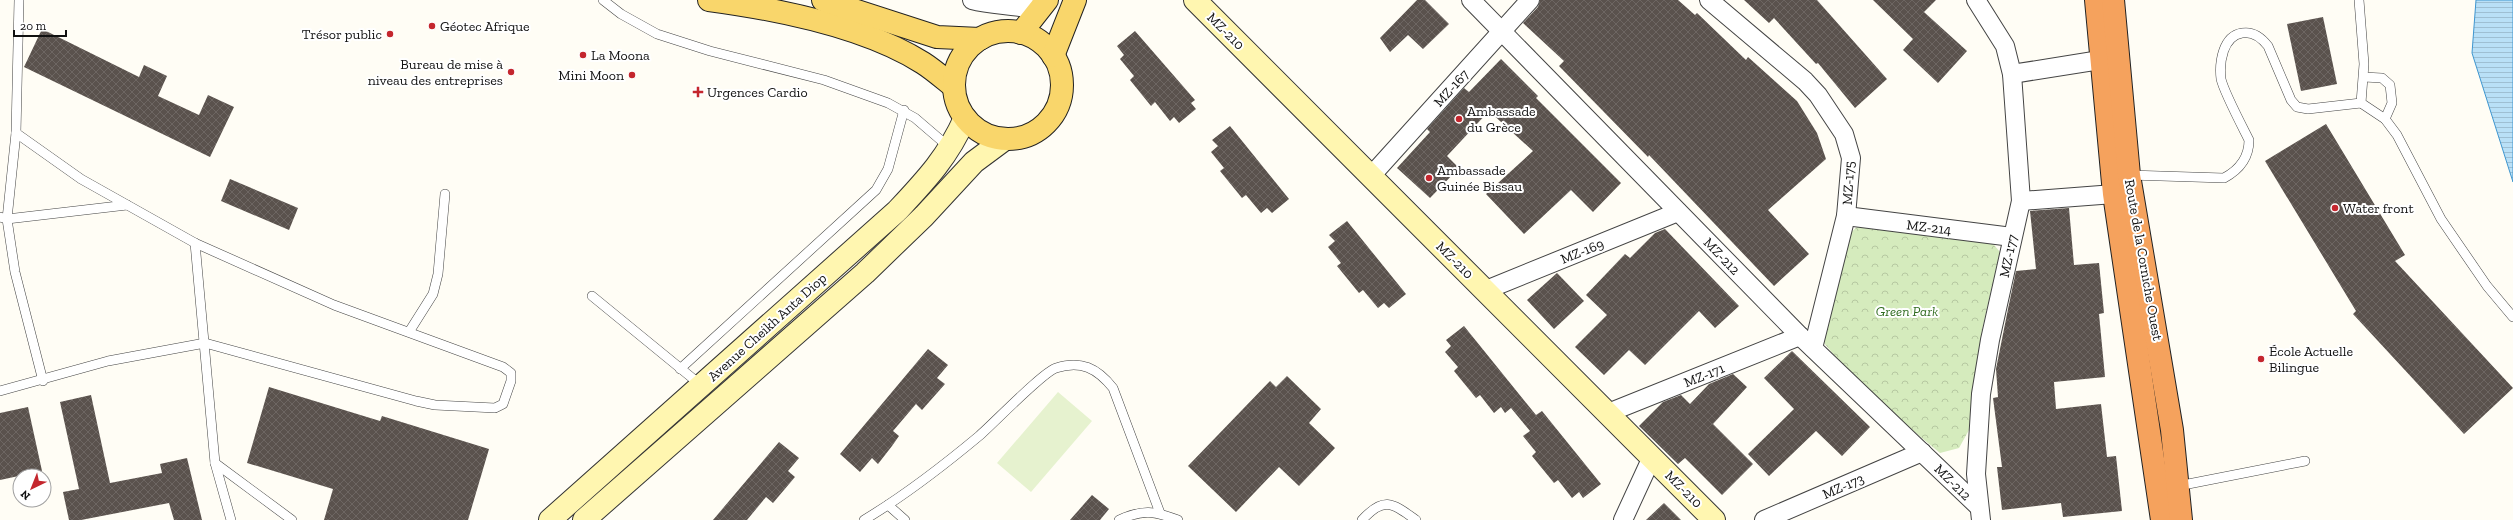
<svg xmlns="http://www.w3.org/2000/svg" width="2513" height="520" viewBox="0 0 2513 520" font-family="'Zilla Slab',serif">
  <defs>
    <pattern id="park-crowns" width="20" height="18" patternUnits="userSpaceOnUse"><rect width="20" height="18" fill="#d5ebbd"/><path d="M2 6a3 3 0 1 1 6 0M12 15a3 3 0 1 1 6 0" fill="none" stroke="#b6c8a1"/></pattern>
    <pattern id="water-rules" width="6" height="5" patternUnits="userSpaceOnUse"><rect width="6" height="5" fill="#b9e0f7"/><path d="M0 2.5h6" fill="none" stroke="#9ebfd3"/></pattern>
    <pattern id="building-cross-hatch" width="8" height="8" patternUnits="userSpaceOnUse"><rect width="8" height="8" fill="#5a524d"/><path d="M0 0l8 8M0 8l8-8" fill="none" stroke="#6d6662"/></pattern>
  </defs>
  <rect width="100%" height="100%" fill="#fffdf5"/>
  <path fill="url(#park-crowns)" d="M1858 226 1989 239 2000 252 1982 330 1969 430 1959 448 1940 453C1900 420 1857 384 1824 343L1827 317 1847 236Z"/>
  <path fill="#e6f2cf" d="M1058 392 1092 421 1031 492 997 463Z"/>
  <path fill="url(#water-rules)" stroke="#3f96cf" d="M2476 0H2513V182L2472 53Z"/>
  <g fill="url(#building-cross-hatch)">
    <path d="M1417 0H1425L1449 24 1423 49 1408 35 1390 52 1380 38Z"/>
    <path d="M1540 0H1678L1695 15 1697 13 1746 60 1748 57 1797 101 1817 133 1826 159 1768 210 1809 254 1774 286 1649 155 1648 157 1559 66 1564 61 1523 23 1538 7Z"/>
    <path d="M1744 0H1817L1887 79 1855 108 1818 63 1816 64 1774 18 1769 23Z"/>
    <path d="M1873 0H1936L1924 12 1967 51 1938 83 1903 50 1913 39Z"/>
    <path d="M2323 17 2337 84 2301 91 2287 24Z"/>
    <path d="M42 29 139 77 144 65 167 76 158 96 199 115 208 95 234 107 210 157 24 67Z"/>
    <path d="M1135 31 1195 100 1191 103 1196 109 1179 123 1174 117 1170 121 1155 102 1151 106 1130 80 1134 76 1120 59 1124 55 1117 46Z"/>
    <path d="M1501 59 1538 96 1536 98 1621 183 1593 212 1571 190 1524 234 1486 194 1533 151 1489 111 1447 156 1459 168 1430 198 1397 168 1430 132 1427 129 1464 88 1469 92Z"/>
    <path d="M2326 124 2405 255 2395 261 2513 388 2464 434 2353 314 2356 311 2265 161Z"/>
    <path d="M1230 126 1289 199 1272 213 1267 208 1261 213 1246 195 1242 198 1220 171 1224 168 1211 152 1218 146 1212 140Z"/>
    <path d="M230 179 298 208 289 230 221 201Z"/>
    <path d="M2069 208 2074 265 2099 263 2104 313 2099 314 2105 377 2054 382 2056 409 2101 404 2107 457 2116 456 2122 511 2063 517 2061 503 2002 510 1997 467H2002L1993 398 1998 397 1996 369 2008 309 2016 271 2036 269 2030 211Z"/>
    <path d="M1347 221 1406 294 1389 308 1384 303 1378 308 1363 290 1359 293 1337 266 1341 263 1328 247 1335 241 1329 235Z"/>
    <path d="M1665 229 1739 306 1715 328 1699 311 1645 365 1629 350 1604 375 1575 347 1607 315 1586 295 1625 254 1630 258 1655 233Z"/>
    <path d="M1557 273 1584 301 1554 329 1527 300Z"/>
    <path d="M1464 326 1536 415 1542 411 1601 484 1583 498 1579 492 1572 498 1558 480 1554 483 1532 456 1536 452 1523 436 1530 431 1511 408 1505 413 1501 407 1494 413 1480 395 1476 398 1454 371 1458 367 1445 352 1451 346 1446 340Z"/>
    <path d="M928 349 948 365 937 378 945 384 922 410 916 404 893 431 899 436 892 446 878 464 872 458 860 472 840 454Z"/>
    <path d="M1792 351 1870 427 1842 456 1816 431 1769 476 1748 454 1794 409 1764 378Z"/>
    <path d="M1733 374 1747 387 1713 424 1753 464 1722 495 1685 458 1678 464 1639 426 1663 402 1681 395 1690 404 1709 384Z"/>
    <path d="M1287 376 1321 409 1309 423 1335 448 1299 486 1279 467 1236 512 1188 466 1270 381 1276 387Z"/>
    <path d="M269 387 380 421 382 416 489 449 468 520H324L333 489 247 463Z"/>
    <path d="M91 395 110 483 162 473 160 464 187 458 202 520H174L169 503 81 520H69L63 492 79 489 60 402Z"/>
    <path d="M28 407 42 471 0 480V413Z"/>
    <path d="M779 442 799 458 788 471 795 477 773 503 766 497 747 520H713Z"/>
    <path d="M1092 495 1109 509 1100 520H1070Z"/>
    <path d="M1664 503 1681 520H1646Z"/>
  </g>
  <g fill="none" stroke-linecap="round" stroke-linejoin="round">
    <defs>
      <g id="lane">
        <path d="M19 0 16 133 7 219 15 272 43 381"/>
        <path d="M603 0 621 14 657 34 710 51 824 80 888 103 915 118 950 148"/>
        <path d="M2359 0 2364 64 2361 103 2385 119 2397 135 2441 219 2487 286 2513 317"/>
        <path d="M2364 77 2382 78 2390 85 2392 103 2385 119"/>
        <path d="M2129 175 2224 178C2239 170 2249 158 2249 140 2242 126 2224 92 2221 79 2219 62 2223 36 2242 33 2253 31 2261 37 2268 46L2291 100 2297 107 2308 109 2361 103"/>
        <path d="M0 217 7 219 127 205"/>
        <path d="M195 243 215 463 231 520"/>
        <path d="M592 296 702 386"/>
        <path d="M409 332 433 294 438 274 445 194"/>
        <path d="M680 369 876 190 888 169 904 110"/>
        <path d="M0 391 108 361 205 343 416 401 435 405 495 408 503 404 511 381V373L503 367 334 305 195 243 81 179 16 133"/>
        <path d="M215 463 292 520"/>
        <path d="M2178 486 2305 461"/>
        <path d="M888 505 905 520"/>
        <path d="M864 520C904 496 943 466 979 436 993 424 1043 372 1056 368 1081 360 1097 368 1113 388L1160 513"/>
        <path d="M1119 520C1143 509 1154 511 1178 520"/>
        <path d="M1362 520C1384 496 1392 503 1416 520"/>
      </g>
      <g id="street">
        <path d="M972 0C994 6 1017 4 1039 11"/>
        <path d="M1471 0 1800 336 1978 506"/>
        <path d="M1709 0 1805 81 1818 95 1844 134 1851 158 1846 216 1813 348"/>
        <path d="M1976 0 2005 46 2012 74 2021 201 1990 340 1981 394 1976 474 1981 520"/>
        <path d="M2012 74 2100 60"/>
        <path d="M1371 176 1530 0"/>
        <path d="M2021 201 2114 194"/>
        <path d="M1846 216 2012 237"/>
        <path d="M1486 290 1678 212"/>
        <path d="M1608 413 1800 336"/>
        <path d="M1623 520 1652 457"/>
        <path d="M1764 520 1922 452"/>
      </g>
      <g id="secondary">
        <path d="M1195 0 1714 520"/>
        <path d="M550 520 897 211C925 181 948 157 965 118"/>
        <path d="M584 520 865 273 924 216 974 162 1005 139"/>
      </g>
      <g id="primary">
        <path d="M709 0C776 9 866 27 923 63 934 70 944 79 954 87"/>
        <path d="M823 0 937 37 980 39"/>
        <circle cx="1008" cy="85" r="54"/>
        <path d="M1021 33 1047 0"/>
        <path d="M1053 56 1075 0"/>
      </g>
      <g id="highway">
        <path d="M2096 0 2114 194 2162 520"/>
        <path d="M2113 0 2129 175 2172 430 2181 520"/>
      </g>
    </defs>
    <use href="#lane" stroke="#444" stroke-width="10"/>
    <use href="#street" stroke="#444" stroke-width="20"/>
    <use href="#secondary" stroke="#333" stroke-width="24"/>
    <use href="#primary" stroke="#222" stroke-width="24"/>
    <use href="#highway" stroke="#222" stroke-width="24"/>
    <use href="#lane" stroke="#fff" stroke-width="9"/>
    <use href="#street" stroke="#fff" stroke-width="18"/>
    <use href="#secondary" stroke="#fff6b0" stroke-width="22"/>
    <use href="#primary" stroke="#f9d66b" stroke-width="22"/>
    <use href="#highway" stroke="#f5a25d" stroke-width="22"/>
  </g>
  <g fill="#c4262e" stroke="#fff" stroke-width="1.5">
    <circle cx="432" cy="26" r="4"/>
    <circle cx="390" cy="34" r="4"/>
    <circle cx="583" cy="55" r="4"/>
    <circle cx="511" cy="72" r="4"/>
    <circle cx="632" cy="75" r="4"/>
    <path d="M696 86h4v4h4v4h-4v4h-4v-4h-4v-4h4z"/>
    <circle cx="1459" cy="119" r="4"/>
    <circle cx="1429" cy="178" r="4"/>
    <circle cx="2335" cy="208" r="4"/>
    <circle cx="2261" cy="359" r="4"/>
  </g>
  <g text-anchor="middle" stroke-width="4" stroke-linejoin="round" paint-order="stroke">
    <g font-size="14" fill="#111" stroke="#fff" text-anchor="start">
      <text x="440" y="31">Géotec Afrique</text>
      <text x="382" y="39" text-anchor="end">Trésor public</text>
      <text x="591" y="60">La Moona</text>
      <text x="503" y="69" text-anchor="end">Bureau de mise à<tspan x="503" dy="16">niveau des entreprises</tspan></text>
      <text x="624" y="80" text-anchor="end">Mini Moon</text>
      <text x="707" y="97">Urgences Cardio</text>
      <text x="1467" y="116">Ambassade<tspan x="1467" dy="16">du Grèce</tspan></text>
      <text x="1437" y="175">Ambassade<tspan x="1437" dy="16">Guinée Bissau</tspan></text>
      <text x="2343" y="213">Water front</text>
      <text x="2269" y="356">École Actuelle<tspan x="2269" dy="16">Bilingue</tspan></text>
    </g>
    <g font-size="14" fill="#111" stroke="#fff">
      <text transform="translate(1226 31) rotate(45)" y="5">MZ-210</text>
      <text transform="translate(1451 88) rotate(-48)" y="5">MZ-167</text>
      <text transform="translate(1848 183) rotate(-87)" y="5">MZ-175</text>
      <text transform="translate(1929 227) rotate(7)" y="5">MZ-214</text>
      <text transform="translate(1582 251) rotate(-22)" y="5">MZ-169</text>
      <text transform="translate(1722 256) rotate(46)" y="5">MZ-212</text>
      <text transform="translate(2008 256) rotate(-78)" y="5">MZ-177</text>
      <text transform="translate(1455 260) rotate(45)" y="5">MZ-210</text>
      <text transform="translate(2144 260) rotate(80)" y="5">Route de la Corniche Ouest</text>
      <text transform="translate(767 327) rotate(-42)" y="5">Avenue Cheikh Anta Diop</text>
      <text transform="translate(1704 375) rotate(-22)" y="5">MZ-171</text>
      <text transform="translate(1953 482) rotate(45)" y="5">MZ-212</text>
      <text transform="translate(1843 486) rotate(-23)" y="5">MZ-173</text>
      <text transform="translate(1684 489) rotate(45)" y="5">MZ-210</text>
    </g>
    <g font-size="14" font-style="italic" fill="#2f6b1f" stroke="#fff">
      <text x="1907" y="316">Green Park</text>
    </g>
  </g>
  <g transform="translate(32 488) rotate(223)"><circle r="19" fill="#ffffff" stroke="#a0a0a0"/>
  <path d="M0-3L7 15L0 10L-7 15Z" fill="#c4262e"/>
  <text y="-6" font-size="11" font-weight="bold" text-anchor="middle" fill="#111111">N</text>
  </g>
  <path d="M14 30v6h52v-6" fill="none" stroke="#111111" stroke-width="2"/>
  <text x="20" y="30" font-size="12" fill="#111111" stroke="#ffffff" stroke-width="3" paint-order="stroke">20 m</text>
</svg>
